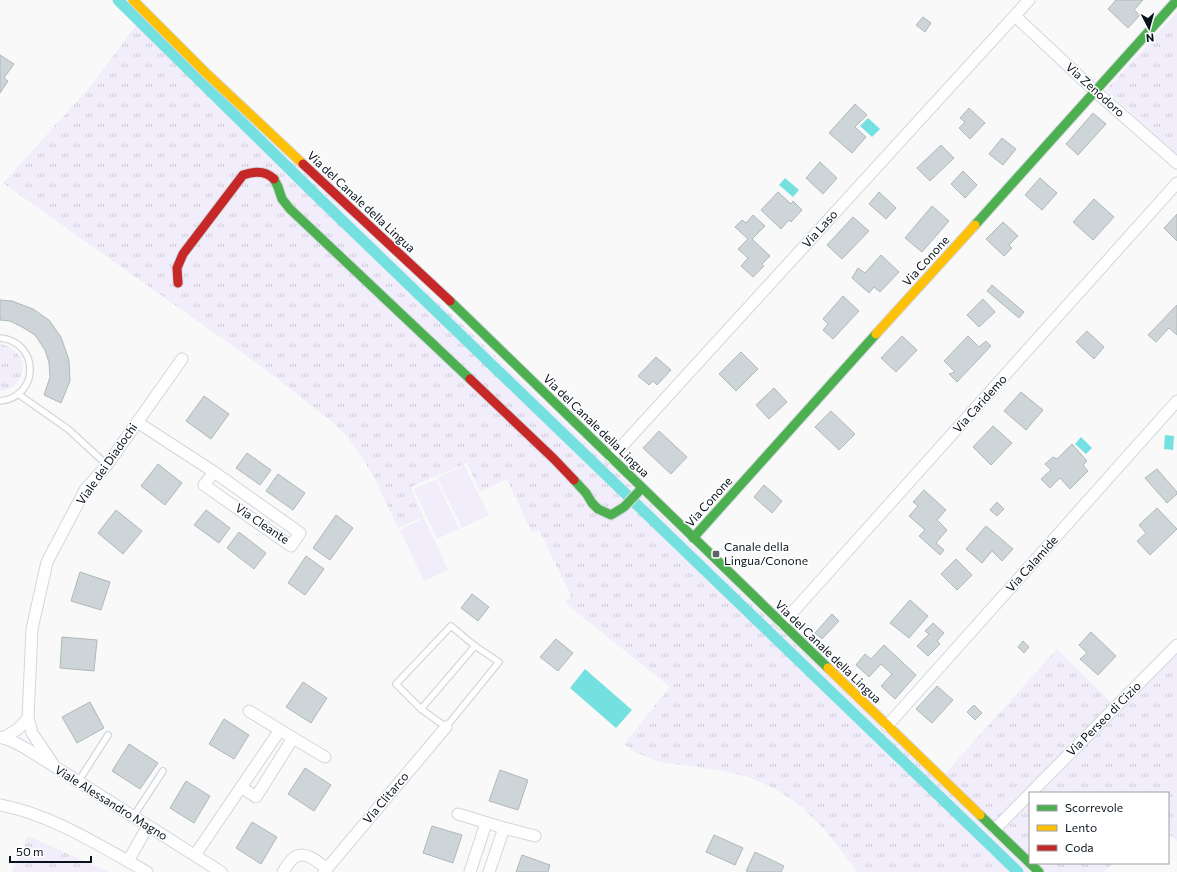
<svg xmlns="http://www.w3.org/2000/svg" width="1177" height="872" viewBox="0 0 1177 872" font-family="Commissioner,sans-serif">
  <defs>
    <pattern id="grass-tufts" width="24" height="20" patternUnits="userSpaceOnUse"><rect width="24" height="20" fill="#f1edfa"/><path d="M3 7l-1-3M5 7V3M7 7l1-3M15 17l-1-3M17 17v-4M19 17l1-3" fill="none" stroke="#cdcad6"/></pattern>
  </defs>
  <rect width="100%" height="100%" fill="#f9f9f9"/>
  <g fill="url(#grass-tufts)">
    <path d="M1177 12V154L1106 90Z"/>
    <path d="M142 17 633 488 1031 872H858L827 832 802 807 779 791 749 777 719 770 659 762 633 751 624 744 670 687 565 603 571 596 539 530 532 533 507 479 480 492 467 463 411 487 423 517 398 528 373 475 359 453 346 435 332 422 265 369 3 183 91 86Z"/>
    <path d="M0 344C30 349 30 387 0 391Z"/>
    <path d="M1177 645V841L1168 834V793H1030V863H1113L1104 872H1039L941 778 1057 649 1116 707Z"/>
    <path d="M28 836 109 872H12Z"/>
  </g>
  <g fill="#f1edfa">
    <path d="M464 465 489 515 462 528 437 478Z"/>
    <path d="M436 479 459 529 437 539 414 489Z"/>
    <path d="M424 518 448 570 424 581 400 530Z"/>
  </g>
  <g fill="#74e0e0">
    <path d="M868 118 880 129 872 137 860 126Z"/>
    <path d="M785 178 799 190 793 197 779 185Z"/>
    <path d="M1165 435 1174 436 1173 450 1164 449Z"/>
    <path d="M1081 437 1092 448 1086 454 1075 444Z"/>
    <path d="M585 669 632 710 616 728 570 688Z"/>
  </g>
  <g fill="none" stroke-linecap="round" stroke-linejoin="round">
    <path stroke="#74e0e0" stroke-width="11" d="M118 0 323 202 1018 872"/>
  </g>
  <g fill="#ced5d8" stroke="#b0b8ba">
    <path d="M1116 0H1143L1134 10 1140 15 1128 28 1108 9Z"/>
    <path d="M923 17 931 23 925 32 916 25Z"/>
    <path d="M0 55 14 64 4 78 8 81 0 93Z"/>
    <path d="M855 104 867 115 855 127 866 137 852 153 829 133Z"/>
    <path d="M969 108 985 123 970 139 959 128 965 122 960 118Z"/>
    <path d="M1093 113 1106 124 1078 155 1066 144Z"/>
    <path d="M1002 138 1016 149 1003 165 989 154Z"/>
    <path d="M941 145 954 158 930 181 917 168Z"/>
    <path d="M820 162 837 178 823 194 806 178Z"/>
    <path d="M963 171 977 185 965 198 951 184Z"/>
    <path d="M1040 178 1057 193 1042 210 1025 195Z"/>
    <path d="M778 192 791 204 793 201 802 210 791 222 789 220 781 229 761 210Z"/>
    <path d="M879 192 896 208 886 219 869 204Z"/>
    <path d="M1094 199 1114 217 1093 240 1073 222Z"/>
    <path d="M932 206 949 221 922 252 905 238Z"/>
    <path d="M1177 214V241L1164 228Z"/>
    <path d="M753 215 765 226 752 239 770 256 762 264 764 266 753 277 741 266 748 258 738 249 748 239 735 227 742 220 746 223Z"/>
    <path d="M853 217 869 231 842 259 827 245Z"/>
    <path d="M1003 222 1018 236 1009 245 1012 248 1004 256 986 239Z"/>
    <path d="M881 255 899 272 880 292 874 287 869 293 852 278 858 268 865 273Z"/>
    <path d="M992 285 1024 312 1019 318 987 291Z"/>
    <path d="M843 296 859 311 833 339 823 330 828 324 823 319Z"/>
    <path d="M983 299 995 312 979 327 967 315Z"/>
    <path d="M0 300 12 301 33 309 49 320 61 337 69 360 70 381 61 403 44 395 50 377 49 362 45 350 35 335 22 327 10 321 0 320Z"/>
    <path d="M1177 305V335L1169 328 1156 342 1148 335Z"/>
    <path d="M1087 331 1104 347 1094 359 1076 342Z"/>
    <path d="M902 336 917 350 896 372 881 358Z"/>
    <path d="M968 336 979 347 986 341 991 346 957 382 949 374 955 372 944 361Z"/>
    <path d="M741 352 758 369 736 391 719 374Z"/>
    <path d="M656 357 671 370 657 385 653 381 649 385 638 376Z"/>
    <path d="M774 388 787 402 769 419 756 405Z"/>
    <path d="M1021 392 1043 410 1026 430 1004 411Z"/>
    <path d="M204 396 229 414 211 439 186 421Z"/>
    <path d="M831 411 855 434 839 450 815 427Z"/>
    <path d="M993 426 1012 443 991 465 973 447Z"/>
    <path d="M659 431 687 457 671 474 643 448Z"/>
    <path d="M1072 444 1087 461 1083 465 1088 471 1070 489 1060 478 1050 488 1041 479 1051 470 1045 464 1053 457 1057 459Z"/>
    <path d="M247 453 271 470 260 485 236 468Z"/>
    <path d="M158 464 182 483 165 505 141 486Z"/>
    <path d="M1157 469 1177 492V494L1167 503 1145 478Z"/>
    <path d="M278 474 305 493 293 510 266 491Z"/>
    <path d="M764 485 782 501 772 513 754 497Z"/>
    <path d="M924 490 946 510 937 520 947 530 936 543 944 550 940 555 919 536 925 530 909 516 918 506 913 502Z"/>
    <path d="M997 502 1004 509 997 516 990 510Z"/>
    <path d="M1157 508 1177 529 1150 555 1137 541 1146 533 1139 525Z"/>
    <path d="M116 510 142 531 123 554 98 533Z"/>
    <path d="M206 510 230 528 219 543 194 525Z"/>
    <path d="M336 515 353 528 330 560 313 548Z"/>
    <path d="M986 526 1013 549 1002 561 992 551 982 563 966 549Z"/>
    <path d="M239 532 266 553 254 569 227 548Z"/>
    <path d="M306 556 324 569 305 595 288 583Z"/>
    <path d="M956 559 972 575 957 590 941 574Z"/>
    <path d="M80 572 110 582 101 610 71 601Z"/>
    <path d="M472 594 489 607 478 621 461 608Z"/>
    <path d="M910 600 928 616 909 638 890 623Z"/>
    <path d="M832 614 839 621 822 639 815 633Z"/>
    <path d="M933 623 944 633 937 641 940 644 928 656 917 646 929 634 925 631Z"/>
    <path d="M1091 632 1116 656 1098 675 1080 659 1087 653 1079 645Z"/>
    <path d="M62 637 97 640 94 671 60 668Z"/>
    <path d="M556 639 573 653 558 671 540 657Z"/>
    <path d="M1023 641 1029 647 1024 653 1018 647Z"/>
    <path d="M884 645 916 675 895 699 881 686 892 674 881 664 869 677 856 665 865 654 871 659Z"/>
    <path d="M303 682 327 698 311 723 286 707Z"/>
    <path d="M937 686 953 700 932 723 916 709Z"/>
    <path d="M90 702 104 728 77 743 62 717Z"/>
    <path d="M974 705 982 713 975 720 967 712Z"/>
    <path d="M224 719 249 735 234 759 209 744Z"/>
    <path d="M129 744 158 763 140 789 112 771Z"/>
    <path d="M305 768 331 785 314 811 288 794Z"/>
    <path d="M500 770 528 780 518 810 489 801Z"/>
    <path d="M186 781 210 796 194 823 170 808Z"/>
    <path d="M252 822 277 837 261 864 236 848Z"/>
    <path d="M432 826 462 835 453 863 423 853Z"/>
    <path d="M714 835 743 848 735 865 706 852Z"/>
    <path d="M755 852 784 866 781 872H748L746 871Z"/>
    <path d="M522 855 550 865 548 872H516Z"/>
  </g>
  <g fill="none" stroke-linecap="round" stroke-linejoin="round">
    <defs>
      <g id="lane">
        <path d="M0 338C40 342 40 397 0 401"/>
        <path d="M18 394 68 429 107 465"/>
        <path d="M451 626 475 646 499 662 446 727 421 709 396 684Z"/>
        <path d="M421 709 475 646"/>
        <path d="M78 782 108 735"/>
        <path d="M133 817 163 771"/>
      </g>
      <g id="street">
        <path d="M1015 16 1095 91 1177 163"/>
        <path d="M137 422 214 472 300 533 291 546 204 485 214 472"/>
        <path d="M611 458 1029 0"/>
        <path d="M782 624 1177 183"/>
        <path d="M249 711 293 738 325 757"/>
        <path d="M28 718 32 629 47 562 85 490 107 465 182 359"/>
        <path d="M887 726 1177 401"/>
        <path d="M0 737 12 741 27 749 221 872"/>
        <path d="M3 738 18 729 28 718 32 733 53 764"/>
        <path d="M241 787 256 797 293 738"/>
        <path d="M0 805C53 815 100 846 147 872"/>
        <path d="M458 814 504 828 535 836"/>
        <path d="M995 829 1177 645"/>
        <path d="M195 855 280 730"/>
        <path d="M128 861 148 826"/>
        <path d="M283 872C286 867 290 860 295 857 306 850 319 863 327 869"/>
        <path d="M324 872 446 727"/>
        <path d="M470 872 486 823"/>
        <path d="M489 872 504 828"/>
      </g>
      <g id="fast">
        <path d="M274 179 278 187 282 199 290 209 470 379"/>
        <path d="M975 225 1177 0"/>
        <path d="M450 301 828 668"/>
        <path d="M574 480 586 493 592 503 598 509 611 515 624 507 642 488"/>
        <path d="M693 538 876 334"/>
        <path d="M980 815 1039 872"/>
      </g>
      <g id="slow">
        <path d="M133 0 206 73 303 164"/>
        <path d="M876 334 975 225"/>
        <path d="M828 668 980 815"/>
      </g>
      <g id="jam">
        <path d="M303 164 450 301"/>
        <path d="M178 283 177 268 183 254 243 175C254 171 265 170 274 179"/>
        <path d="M470 379 554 459 574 480"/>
      </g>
    </defs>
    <use href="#lane" stroke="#d2d7dd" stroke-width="8"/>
    <use href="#street" stroke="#d2d7dd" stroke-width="13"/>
    <use href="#fast" stroke="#d2d7dd" stroke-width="11"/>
    <use href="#slow" stroke="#d2d7dd" stroke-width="11"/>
    <use href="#jam" stroke="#d2d7dd" stroke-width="11"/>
    <use href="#lane" stroke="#fefefe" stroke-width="5.5"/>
    <use href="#street" stroke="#fefefe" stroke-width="11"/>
    <use href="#fast" stroke="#4caf50" stroke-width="9"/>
    <use href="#slow" stroke="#ffc107" stroke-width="9"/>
    <use href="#jam" stroke="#c62828" stroke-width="9"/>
  </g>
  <rect fill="#5c6369" stroke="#fff" stroke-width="1.5" x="712" y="550" width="8" height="8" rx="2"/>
  <g text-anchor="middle" stroke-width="3" stroke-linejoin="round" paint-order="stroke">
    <g font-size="12" fill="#08121c" stroke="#fff">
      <text transform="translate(1095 90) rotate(42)" y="4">Via Zenodoro</text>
      <text transform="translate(361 202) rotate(43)" y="4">Via del Canale della Lingua</text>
      <text transform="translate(820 229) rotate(-48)" y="4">Via Laso</text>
      <text transform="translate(926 261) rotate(-48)" y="4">Via Conone</text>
      <text transform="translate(980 404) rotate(-48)" y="4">Via Caridemo</text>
      <text transform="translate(596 426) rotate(44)" y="4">Via del Canale della Lingua</text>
      <text transform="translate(107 464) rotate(-55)" y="4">Viale dei Diadochi</text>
      <text transform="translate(709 502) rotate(-48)" y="4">Via Conone</text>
      <text transform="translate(262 524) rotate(34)" y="4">Via Cleante</text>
      <text transform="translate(1032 564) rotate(-48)" y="4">Via Calamide</text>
      <text transform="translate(828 652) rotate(44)" y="4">Via del Canale della Lingua</text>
      <text transform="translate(1104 719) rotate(-45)" y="4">Via Perseo di Cizio</text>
      <text transform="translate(386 798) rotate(-50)" y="4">Via Clitarco</text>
      <text transform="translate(111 803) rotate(32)" y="4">Viale Alessandro Magno</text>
    </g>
    <g font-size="12" fill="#08121c" stroke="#fff" text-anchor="start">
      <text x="724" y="551">Canale della<tspan x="724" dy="14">Lingua/Conone</tspan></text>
    </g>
  </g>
  <rect x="1029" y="792" width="140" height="72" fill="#ffffff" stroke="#9ca0a4"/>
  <rect x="1037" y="805" width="20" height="6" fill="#4caf50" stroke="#9ca0a4"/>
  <text x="1065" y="812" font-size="12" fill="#08121c">Scorrevole</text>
  <rect x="1037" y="825" width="20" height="6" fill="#ffc107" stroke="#9ca0a4"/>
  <text x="1065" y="832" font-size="12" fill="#08121c">Lento</text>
  <rect x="1037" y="845" width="20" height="6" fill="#c62828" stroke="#9ca0a4"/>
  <text x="1065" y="852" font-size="12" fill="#08121c">Coda</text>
  <g transform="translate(1149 28) rotate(174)" stroke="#ffffff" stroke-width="3" paint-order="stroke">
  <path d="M0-3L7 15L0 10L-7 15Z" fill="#08121c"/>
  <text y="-6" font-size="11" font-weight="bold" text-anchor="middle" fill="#08121c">N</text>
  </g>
  <path d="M10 856v6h81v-6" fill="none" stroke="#08121c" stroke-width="2"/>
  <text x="16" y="856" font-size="12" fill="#08121c" stroke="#ffffff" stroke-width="3" paint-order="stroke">50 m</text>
</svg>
